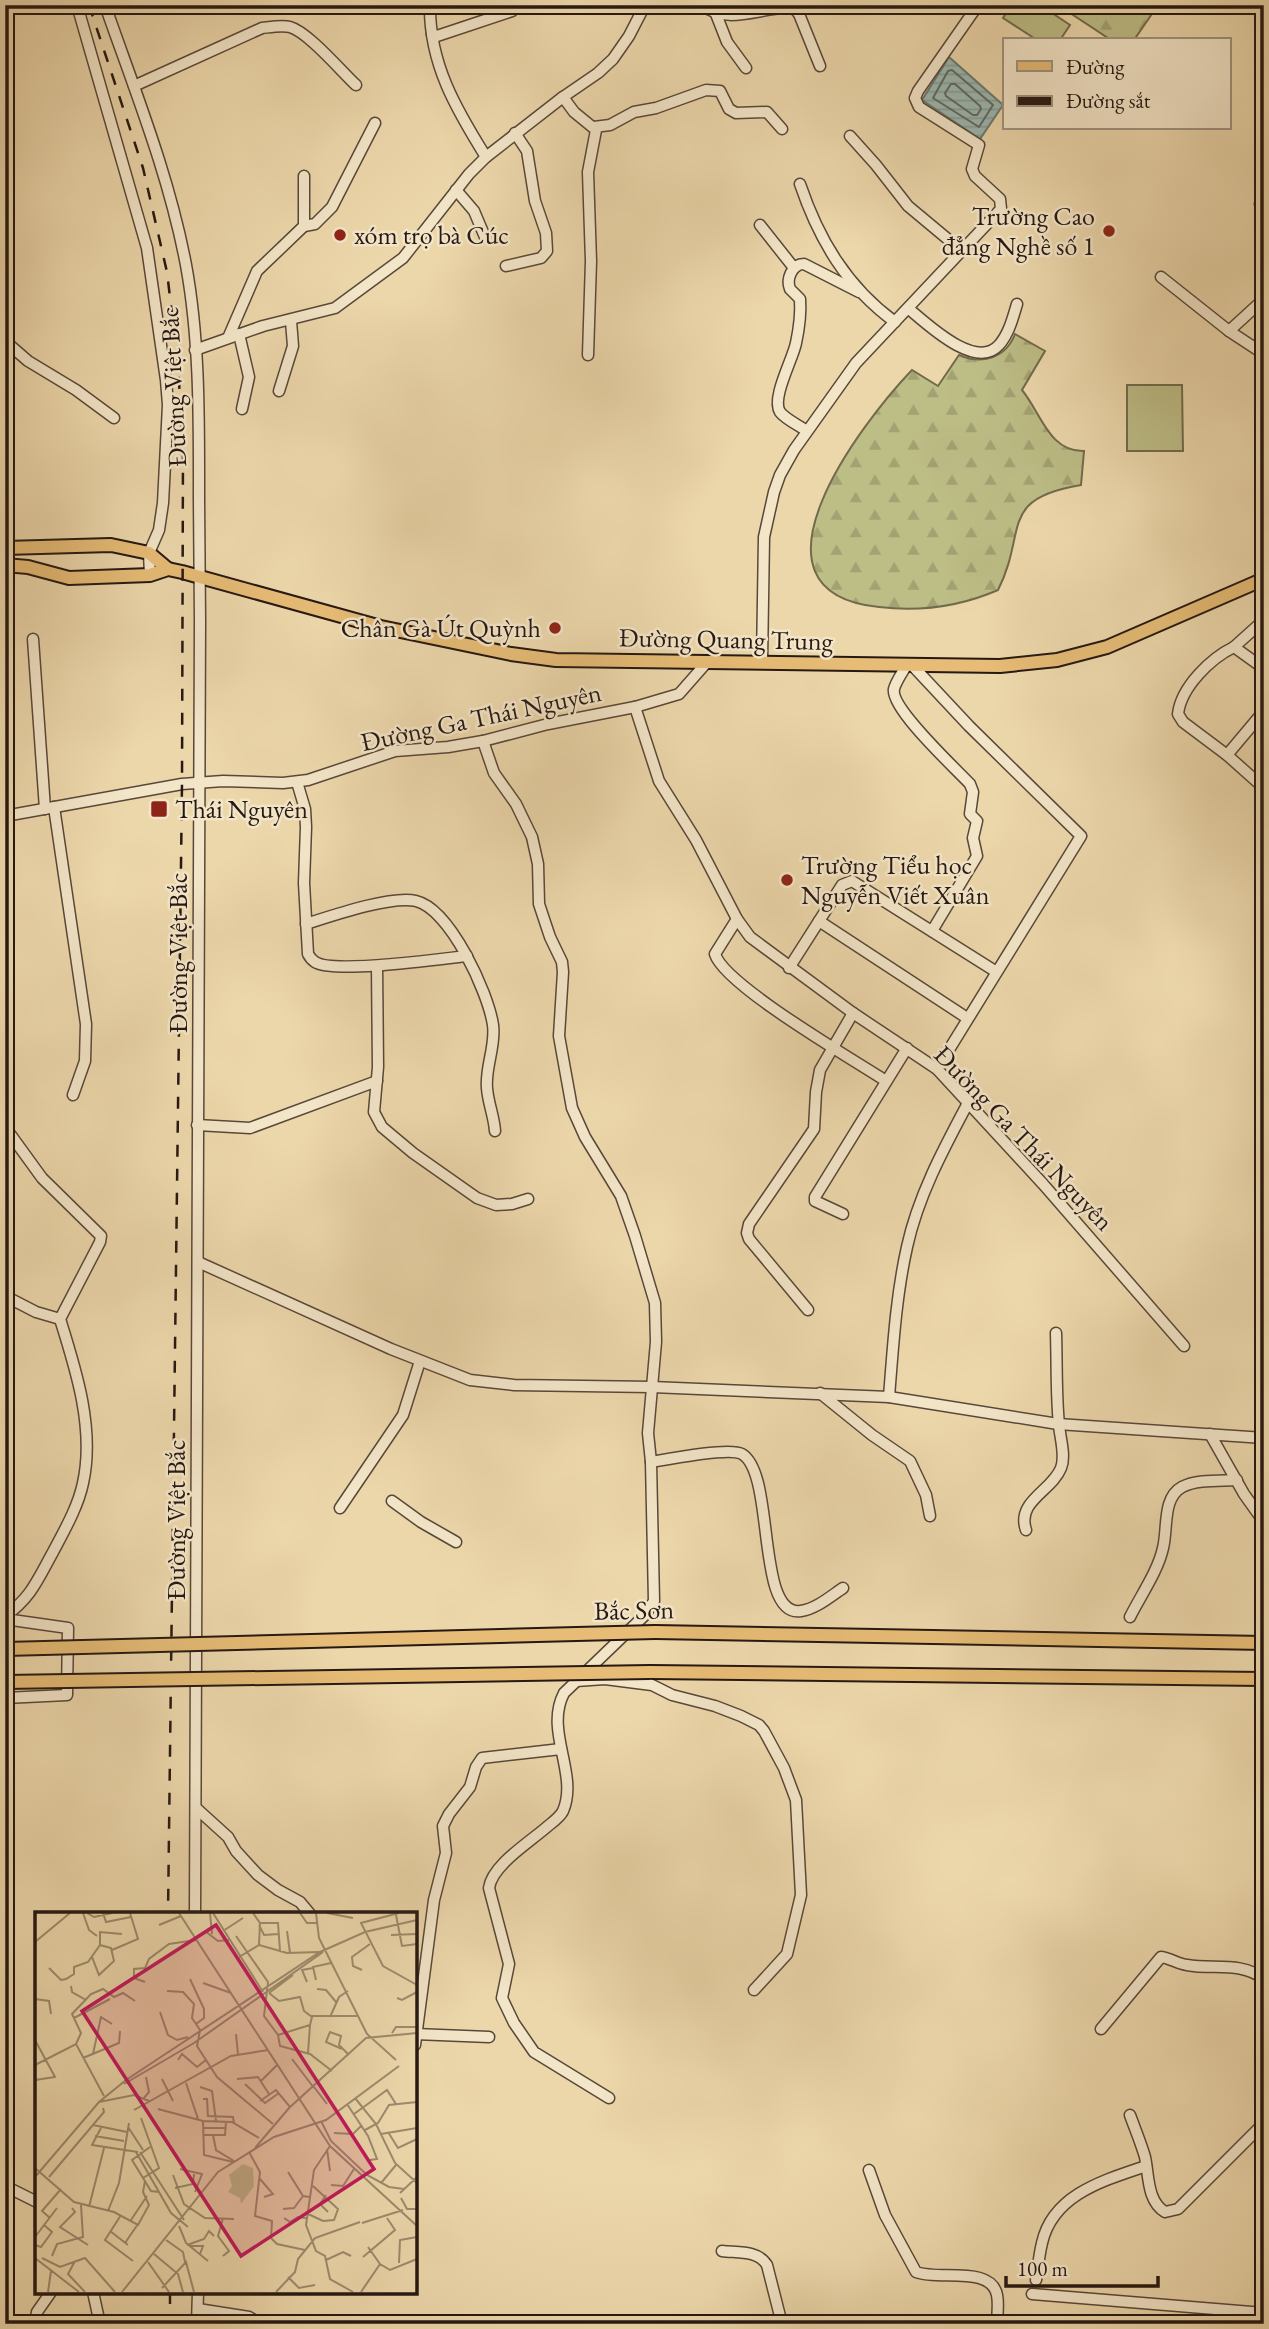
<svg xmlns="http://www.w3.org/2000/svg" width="1269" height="2329" viewBox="0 0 1269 2329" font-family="'EB Garamond',serif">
  <defs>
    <pattern id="forest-firs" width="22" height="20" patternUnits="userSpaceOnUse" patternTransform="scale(1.75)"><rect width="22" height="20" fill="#bdbd86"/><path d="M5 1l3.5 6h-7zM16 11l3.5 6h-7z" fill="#a2a273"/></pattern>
    <pattern id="water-rules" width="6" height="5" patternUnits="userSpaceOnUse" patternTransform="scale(1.75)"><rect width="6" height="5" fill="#9bb8b2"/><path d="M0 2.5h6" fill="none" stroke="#859d98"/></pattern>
  </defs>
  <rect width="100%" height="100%" fill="#ecd7ab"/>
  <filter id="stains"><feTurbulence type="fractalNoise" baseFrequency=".00286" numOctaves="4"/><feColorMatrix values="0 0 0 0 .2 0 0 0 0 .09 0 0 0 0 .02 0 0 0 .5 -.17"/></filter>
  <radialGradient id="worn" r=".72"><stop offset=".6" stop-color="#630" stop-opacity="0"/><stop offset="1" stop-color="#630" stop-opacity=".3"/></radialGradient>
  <g fill="url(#forest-firs)" stroke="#726a4c" stroke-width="2">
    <path d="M1058 5H1158L1134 40H1111Z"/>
    <path d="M1015 334 1045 351 1022 390C1041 413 1049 452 1084 451L1081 485C997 499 1028 531 998 590 959 607 921 612 879 607 731 592 863 421 912 370L938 386 959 355C982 365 1006 358 1015 334Z"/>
  </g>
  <g fill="#bdbd86" stroke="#726a4c" stroke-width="2">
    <path d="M1011 5H1040L1070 25 1060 40H1037L1003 18Z"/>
    <path d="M1127 385H1182L1183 451H1127Z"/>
  </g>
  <path fill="url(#water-rules)" stroke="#6c7872" stroke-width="2" d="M949 57 1003 105 980 139 922 100Z"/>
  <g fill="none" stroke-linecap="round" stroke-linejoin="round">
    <g stroke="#606862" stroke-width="2">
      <path d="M952 70 993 105 979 127 933 98 948 71Z"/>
      <path d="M951 84H955L980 106 981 109 977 115H973L946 96 945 93Z"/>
    </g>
    <defs>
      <g id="minor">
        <path d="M77 5 147 248 166 380 168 405 163 503 159 530 149 553 150 575"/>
        <path d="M105 5C135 91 169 175 186 265 200 341 199 421 199 499 199 540 200 581 200 621L195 1914"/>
        <path d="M430 5C429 63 456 109 486 157"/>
        <path d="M703 5C727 27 765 5 794 8L799 14 820 66"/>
        <path d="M963 5 973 12"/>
        <path d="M716 14 727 42 746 68"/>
        <path d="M432 34 437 36 512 11 517 5"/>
        <path d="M134 86 262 28C271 27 282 25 290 27 308 32 341 71 356 85"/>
        <path d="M563 97 574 112 596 130 588 172 591 261 588 355"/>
        <path d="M594 127 610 125 634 112 656 108 706 90 720 91 729 109 736 113 767 112 782 129"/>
        <path d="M850 136 876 165 908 206 962 251"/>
        <path d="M800 184C819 240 847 287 895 322"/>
        <path d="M456 190 474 211 485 237"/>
        <path d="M1260 204 1264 209"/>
        <path d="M760 225 794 268"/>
        <path d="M304 226 315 224 332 207 375 123"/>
        <path d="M506 266 541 258 547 251 546 233 535 201 527 151 515 133"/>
        <path d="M1161 277 1229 331 1264 354"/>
        <path d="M909 309C927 324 976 371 999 345 1009 334 1013 317 1017 304"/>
        <path d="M1229 331 1264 299"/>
        <path d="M239 334 249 377 242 409"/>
        <path d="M228 338 257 271 304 226V176"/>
        <path d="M5 341 28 361 76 390 114 418"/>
        <path d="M195 350 263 326 335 308 403 258 469 174 486 157 563 97 598 73 613 59 629 36 645 5"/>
        <path d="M279 391 293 346 291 321"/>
        <path d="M807 431C800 426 785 419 780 412 771 398 793 359 796 343 799 329 801 313 800 299L790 289C786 279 792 264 804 264L859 292"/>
        <path d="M33 639 45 809"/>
        <path d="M1234 647 1264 620"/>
        <path d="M762 661 764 537 774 492 780 475 794 450 856 363 1001 209 1000 199 975 176 972 169 979 145 919 107 915 98 918 91 978 5"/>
        <path d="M907 664C903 672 896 681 894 689 890 708 955 768 970 784L973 792 970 814 977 821 973 838 977 856 932 931"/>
        <path d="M911 664 969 726 1081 836 937 1069"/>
        <path d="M1264 665H1259L1234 647C1211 658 1181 687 1178 714L1183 722 1227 755 1264 788"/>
        <path d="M635 707 659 781 696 840 737 919 750 937 853 1013 937 1069 1043 1184 1184 1346"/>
        <path d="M483 741 494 773 516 804 532 837 538 864 539 904 550 937 562 962 563 972 559 1036 572 1108 585 1137 621 1196 635 1236 655 1303 656 1342 648 1433 651 1462 654 1601 645 1615 564 1693C544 1731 579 1774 563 1811 560 1817 553 1822 548 1826 530 1842 492 1865 489 1888L509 1964 502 1998 514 2023 534 2052 609 2098"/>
        <path d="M1227 755 1264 711"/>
        <path d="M297 782 305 809 306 827 304 883 308 954C309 956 312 960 315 962 333 974 440 959 467 956"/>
        <path d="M54 807 86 1024 85 1061 73 1095"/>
        <path d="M5 816 182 784 223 781 283 783 308 780 395 751 448 747 483 741 548 724 635 707 679 694 708 661"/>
        <path d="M737 919 715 954C724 985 854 1060 886 1081"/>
        <path d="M819 921 967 1018"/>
        <path d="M306 924C331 916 392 895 416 901 450 909 488 992 493 1025 496 1046 485 1067 487 1088 488 1103 494 1116 495 1131"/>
        <path d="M377 966 378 1067 374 1112 382 1127 413 1153 477 1198 496 1205 512 1204 528 1199"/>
        <path d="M789 968 842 885 852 881 995 971"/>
        <path d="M197 1125 250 1128 377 1081"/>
        <path d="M5 1127 42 1178 101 1236 100 1242 60 1319C76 1370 95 1429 83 1483 78 1507 64 1531 53 1552 38 1579 31 1598 5 1616"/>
        <path d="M843 1214 815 1201V1197L907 1048"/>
        <path d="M198 1262 391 1349 470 1380 514 1385 652 1387 889 1397 1058 1424 1264 1438"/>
        <path d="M5 1296 36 1312 60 1319"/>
        <path d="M808 1310 749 1239 747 1233 749 1224 814 1129 816 1092 820 1070 853 1013"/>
        <path d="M820 1393 872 1435 910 1461 926 1495 930 1516"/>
        <path d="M889 1397C893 1347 896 1296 907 1247 918 1196 944 1148 968 1103"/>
        <path d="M1210 1434 1244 1494 1264 1522"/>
        <path d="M651 1462C668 1459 730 1447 742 1454 776 1474 755 1618 801 1611 816 1609 831 1596 843 1588"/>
        <path d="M392 1501 421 1522 456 1542"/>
        <path d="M340 1508 403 1415 420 1361"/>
        <path d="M1026 1530C1016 1501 1052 1491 1061 1468 1066 1456 1060 1438 1059 1425 1056 1395 1057 1364 1056 1333"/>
        <path d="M1130 1617C1141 1595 1158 1571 1163 1548 1168 1529 1162 1498 1182 1487 1197 1479 1221 1481 1237 1480"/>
        <path d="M5 1619 68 1628 67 1695 5 1698"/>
        <path d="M576 1681 605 1679 652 1685 672 1695 715 1706 741 1716 759 1725 764 1731 784 1768 796 1800 801 1895 787 1954 754 1990"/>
        <path d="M196 1808 228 1837 236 1851 258 1875 278 1890 300 1902 310 1914"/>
        <path d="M1101 2029 1161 1957C1170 1958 1178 1964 1187 1965 1213 1970 1241 1961 1264 1979"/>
        <path d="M415 2034 489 2037"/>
        <path d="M415 2045 434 1900 446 1853 443 1826 449 1814 470 1787 476 1767 482 1758 561 1749"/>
        <path d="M1130 2115C1135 2129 1141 2143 1145 2157 1149 2176 1147 2201 1165 2212L1178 2209 1264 2123"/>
        <path d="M869 2170 885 2215 916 2272C939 2281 991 2265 997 2295 999 2304 997 2315 997 2324"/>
        <path d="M5 2186 37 2202"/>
        <path d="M722 2251C737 2253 758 2250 767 2265L782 2324"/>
        <path d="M1036 2280C1038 2268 1039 2255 1042 2243 1053 2194 1105 2180 1146 2166"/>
        <path d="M93 2292 100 2324"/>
        <path d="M1032 2294 1264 2313"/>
        <path d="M198 2309 249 2317 261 2324"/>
        <path d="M35 2324 37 2312 51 2292"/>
        <path d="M197 2324 198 2292"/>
      </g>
      <g id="major">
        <path d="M5 548 111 545 149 553 168 569"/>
        <path d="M5 565 28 567 69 578 150 575 168 569 182 572 381 627 511 654 556 660 1000 666 1057 660 1107 647 1264 579"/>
        <path d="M655 1632 1264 1643"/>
        <path d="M650 1672 1264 1679"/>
      </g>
    </defs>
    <use href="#minor" stroke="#584839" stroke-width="13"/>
    <use href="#major" stroke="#261813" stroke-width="16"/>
    <use href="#minor" stroke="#f3e5c8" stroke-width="10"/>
    <use href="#major" stroke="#e6bc76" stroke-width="12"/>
    <g stroke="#261813" stroke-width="2.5" stroke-dasharray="12 12" stroke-linecap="butt">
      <path d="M89 5 143 168 167 272 178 365 183 449 182 784 168 1914"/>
      <path d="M170 2292V2324"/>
    </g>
    <defs>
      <g id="major-bridge">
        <path d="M5 1649 655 1632"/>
        <path d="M5 1682 650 1672"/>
      </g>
    </defs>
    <use href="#major-bridge" stroke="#261813" stroke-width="16" stroke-linecap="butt"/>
    <use href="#major-bridge" stroke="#e6bc76" stroke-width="12"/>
  </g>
  <g fill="#8f2418" stroke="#f3e5c8" stroke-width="2.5">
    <circle cx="1109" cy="231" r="7"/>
    <circle cx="340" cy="235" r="7"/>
    <circle cx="555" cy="628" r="7"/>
    <rect x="150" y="800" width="18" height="18" rx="3.5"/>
    <circle cx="787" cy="880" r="7"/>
  </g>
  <g text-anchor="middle" stroke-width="5" stroke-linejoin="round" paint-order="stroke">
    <g font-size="26" fill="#261813" stroke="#f3e5c8" text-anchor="start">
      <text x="1095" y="225" text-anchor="end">Trường Cao<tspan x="1095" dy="30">đẳng Nghề số 1</tspan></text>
      <text x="354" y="244">xóm trọ bà Cúc</text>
      <text x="541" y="637" text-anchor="end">Chân Gà Út Quỳnh</text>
      <text x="175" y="818">Thái Nguyên</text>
      <text x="801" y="874">Trường Tiểu học<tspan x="801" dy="30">Nguyễn Viết Xuân</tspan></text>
    </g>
    <g font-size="26" fill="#261813" stroke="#f3e5c8">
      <text transform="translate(173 387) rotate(-93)" y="9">Đường Việt Bắc</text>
      <text transform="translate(726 639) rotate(1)" y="9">Đường Quang Trung</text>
      <text transform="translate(481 717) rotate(-12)" y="9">Đường Ga Thái Nguyên</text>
      <text transform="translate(178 953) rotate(-90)" y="9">Đường Việt Bắc</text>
      <text transform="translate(1024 1138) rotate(46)" y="9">Đường Ga Thái Nguyên</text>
      <text transform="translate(176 1520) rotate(-90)" y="9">Đường Việt Bắc</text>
      <text transform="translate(634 1610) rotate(-1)" y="9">Bắc Sơn</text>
    </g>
  </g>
  <g transform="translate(35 1912)">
    <rect width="382" height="382" fill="#ecd7ab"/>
    <path d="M208 252 218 256 219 274 206 292 205 286 193 280 197 274 194 263Z" fill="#bdbd86"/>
    <path fill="none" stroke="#9d8b6e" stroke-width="2" d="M48 1 54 18 62 24M52 1 59 5 77 1M68 1 71 10 96 5M144 1 295 234 382 314M175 1 177 22M178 1 228 80M218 1 225 11 224 33 252 41 284 40M265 1 272 11H282M281 1 284 26 332 122 361 148M292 1 318 6M364 1 326 11 348 54 382 73M361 3 367 34 382 32M225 11H243L245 39M124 13 146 4M224 13 229 23 244 22M170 19 183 29 194 28M188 19 208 6M252 19 255 41M356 23 382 22M201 24 233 70 229 104 243 123 245 134 275 142 297 159M0 30 35 1M77 38 103 27 95 1M57 45 64 63 79 49 76 36 65 33M204 45 224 33M14 56 26 68 31 67 39 62V55L53 50 65 33V20L87 22M327 58 318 54 317 45 335 32M155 67 169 97V106L161 112M281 68 278 55 296 51M110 70 99 66V57L110 56 114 47 134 32 161 28M272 70 267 58 278 56M168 71 196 81M36 74 37 80 51 88M282 77 291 78 301 90M132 79 148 80 159 92 157 106 165 118 162 134 182 165 238 212M234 81 244 89 265 85 269 99 277 105 275 113 243 123M234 81 258 63M362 86 367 88 382 80M0 87 14 89 16 102M125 100 133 123 142 128 153 125M276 104H322M295 105 304 85 313 79M39 106 75 87M357 121 361 115H382M201 122 203 143M0 128 20 165 0 168M41 132 46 121 37 102 56 82 68 77 79 85 88 81 100 89M307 137 291 130 295 120 306 124 304 133 314 143M273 141 275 113M58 142 66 105 77 112M48 146 84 131 85 119M257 147 279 176M143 148 147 142 162 155 171 148M0 153 41 132 69 184M127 167 138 189M202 167 223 165 234 182M226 169 242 153M151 171 163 207M89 172 159 131 288 40M210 172 230 191 244 181M165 175 177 179 181 209M279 175 292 192M109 186 114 180 111 165M320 186 341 212 360 251 382 271M168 187H172L173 205M225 189 241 178 255 195M64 190 99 183 114 189M312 192 333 224 342 247 335 248M123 197 168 209 197 210 224 226M99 198 196 144 233 138M319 202 352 178 361 192M173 204 198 205 199 211M106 206 124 256 108 266M168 209 169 243 198 250M286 209 296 229 332 263 354 275 369 277M58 213 92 220M93 215 108 238M66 216 57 233 103 240M168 216H191M330 218 343 211 354 193 382 190M353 220 363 236 382 227M299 221 318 222 327 213M346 222 382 216M169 223H190L191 209M178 223 181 238 199 249M60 224 89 229M295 234 279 258 271 313 281 339 290 344 295 367 318 380M115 235 97 248 116 279 124 280M220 236 254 196 331 126 382 121M292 237 295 259M101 240 136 301 153 315M105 240 149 308M214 240 225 260 220 304 237 309 236 326 242 332 270 338M0 256 39 290 79 300 103 313 114 293 108 280 110 269M145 257 167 262 160 280M253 260 268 284 274 285M138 263 149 292 170 306 199 307M0 265 64 190 91 168 285 40 330 20 382 8M14 265 69 200 68 196M225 267 238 282 229 285M346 271 361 253M296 273 308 274 319 257M140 276 158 272 159 262M365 281 382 265M291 283 285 292 293 300M366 286 372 297H382M54 295 69 236M37 296 40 300 25 315 53 333M248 297 259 296 268 284M73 299 84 271 94 211M271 301 288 309 299 308 303 297 278 274M86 303 70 328 98 349M15 306 7 299 26 277M249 306 255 310 263 305 271 306M96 308 112 284M327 311 368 298M144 314 151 331 173 349M75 319 93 333M0 325 22 296M131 328 148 340 150 350M90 331 103 312M0 333 6 335 17 320 9 313M152 333 169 327 174 319 179 324M154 334H168L165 342M119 342 143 362 148 380M17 344 22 332 48 325 46 293M188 344 194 339 183 324 188 306M328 345 360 318 352 306M0 346 44 380M7 346 25 355 50 346 80 380M291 348 308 340 316 344M40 349 33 362 50 380M113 350 134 380M364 351 365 328 382 325M345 352 355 358 382 347M253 365 264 376 280 373M127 376 151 350 159 380M13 380 16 359M87 380 183 260 239 225 291 208 364 154M241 380 260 360 263 347 280 326 325 310M326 380 345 352 333 335"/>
    <path fill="#c2185b" fill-opacity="0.15" stroke="#c2185b" stroke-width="3.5" d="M181 13 339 257 206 344 47 99Z"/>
    <rect width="382" height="382" fill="none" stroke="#261813" stroke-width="3.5"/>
  </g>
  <rect width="1269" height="2329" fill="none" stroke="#ecd7ab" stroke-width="28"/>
  <rect x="7" y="7" width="1255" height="2315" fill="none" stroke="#261813" stroke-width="3.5"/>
  <rect x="14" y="14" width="1241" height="2301" fill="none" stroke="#261813" stroke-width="2"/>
  <rect x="1003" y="38" width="228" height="91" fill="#f3e5c8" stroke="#a19380" stroke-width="2"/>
  <rect x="1017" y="61" width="35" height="10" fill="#e6bc76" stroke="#a19380" stroke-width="2"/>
  <text x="1066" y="74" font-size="21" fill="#261813">Đường</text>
  <rect x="1017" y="96" width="35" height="10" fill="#261813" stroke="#a19380" stroke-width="2"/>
  <text x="1066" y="108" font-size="21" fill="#261813">Đường sắt</text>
  <path d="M1006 2276v10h152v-10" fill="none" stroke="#261813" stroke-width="3.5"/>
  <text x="1017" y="2276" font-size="21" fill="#261813" stroke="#f3e5c8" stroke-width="5" paint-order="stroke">100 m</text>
  <rect width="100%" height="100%" filter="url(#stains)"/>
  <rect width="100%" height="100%" fill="url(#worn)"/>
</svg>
